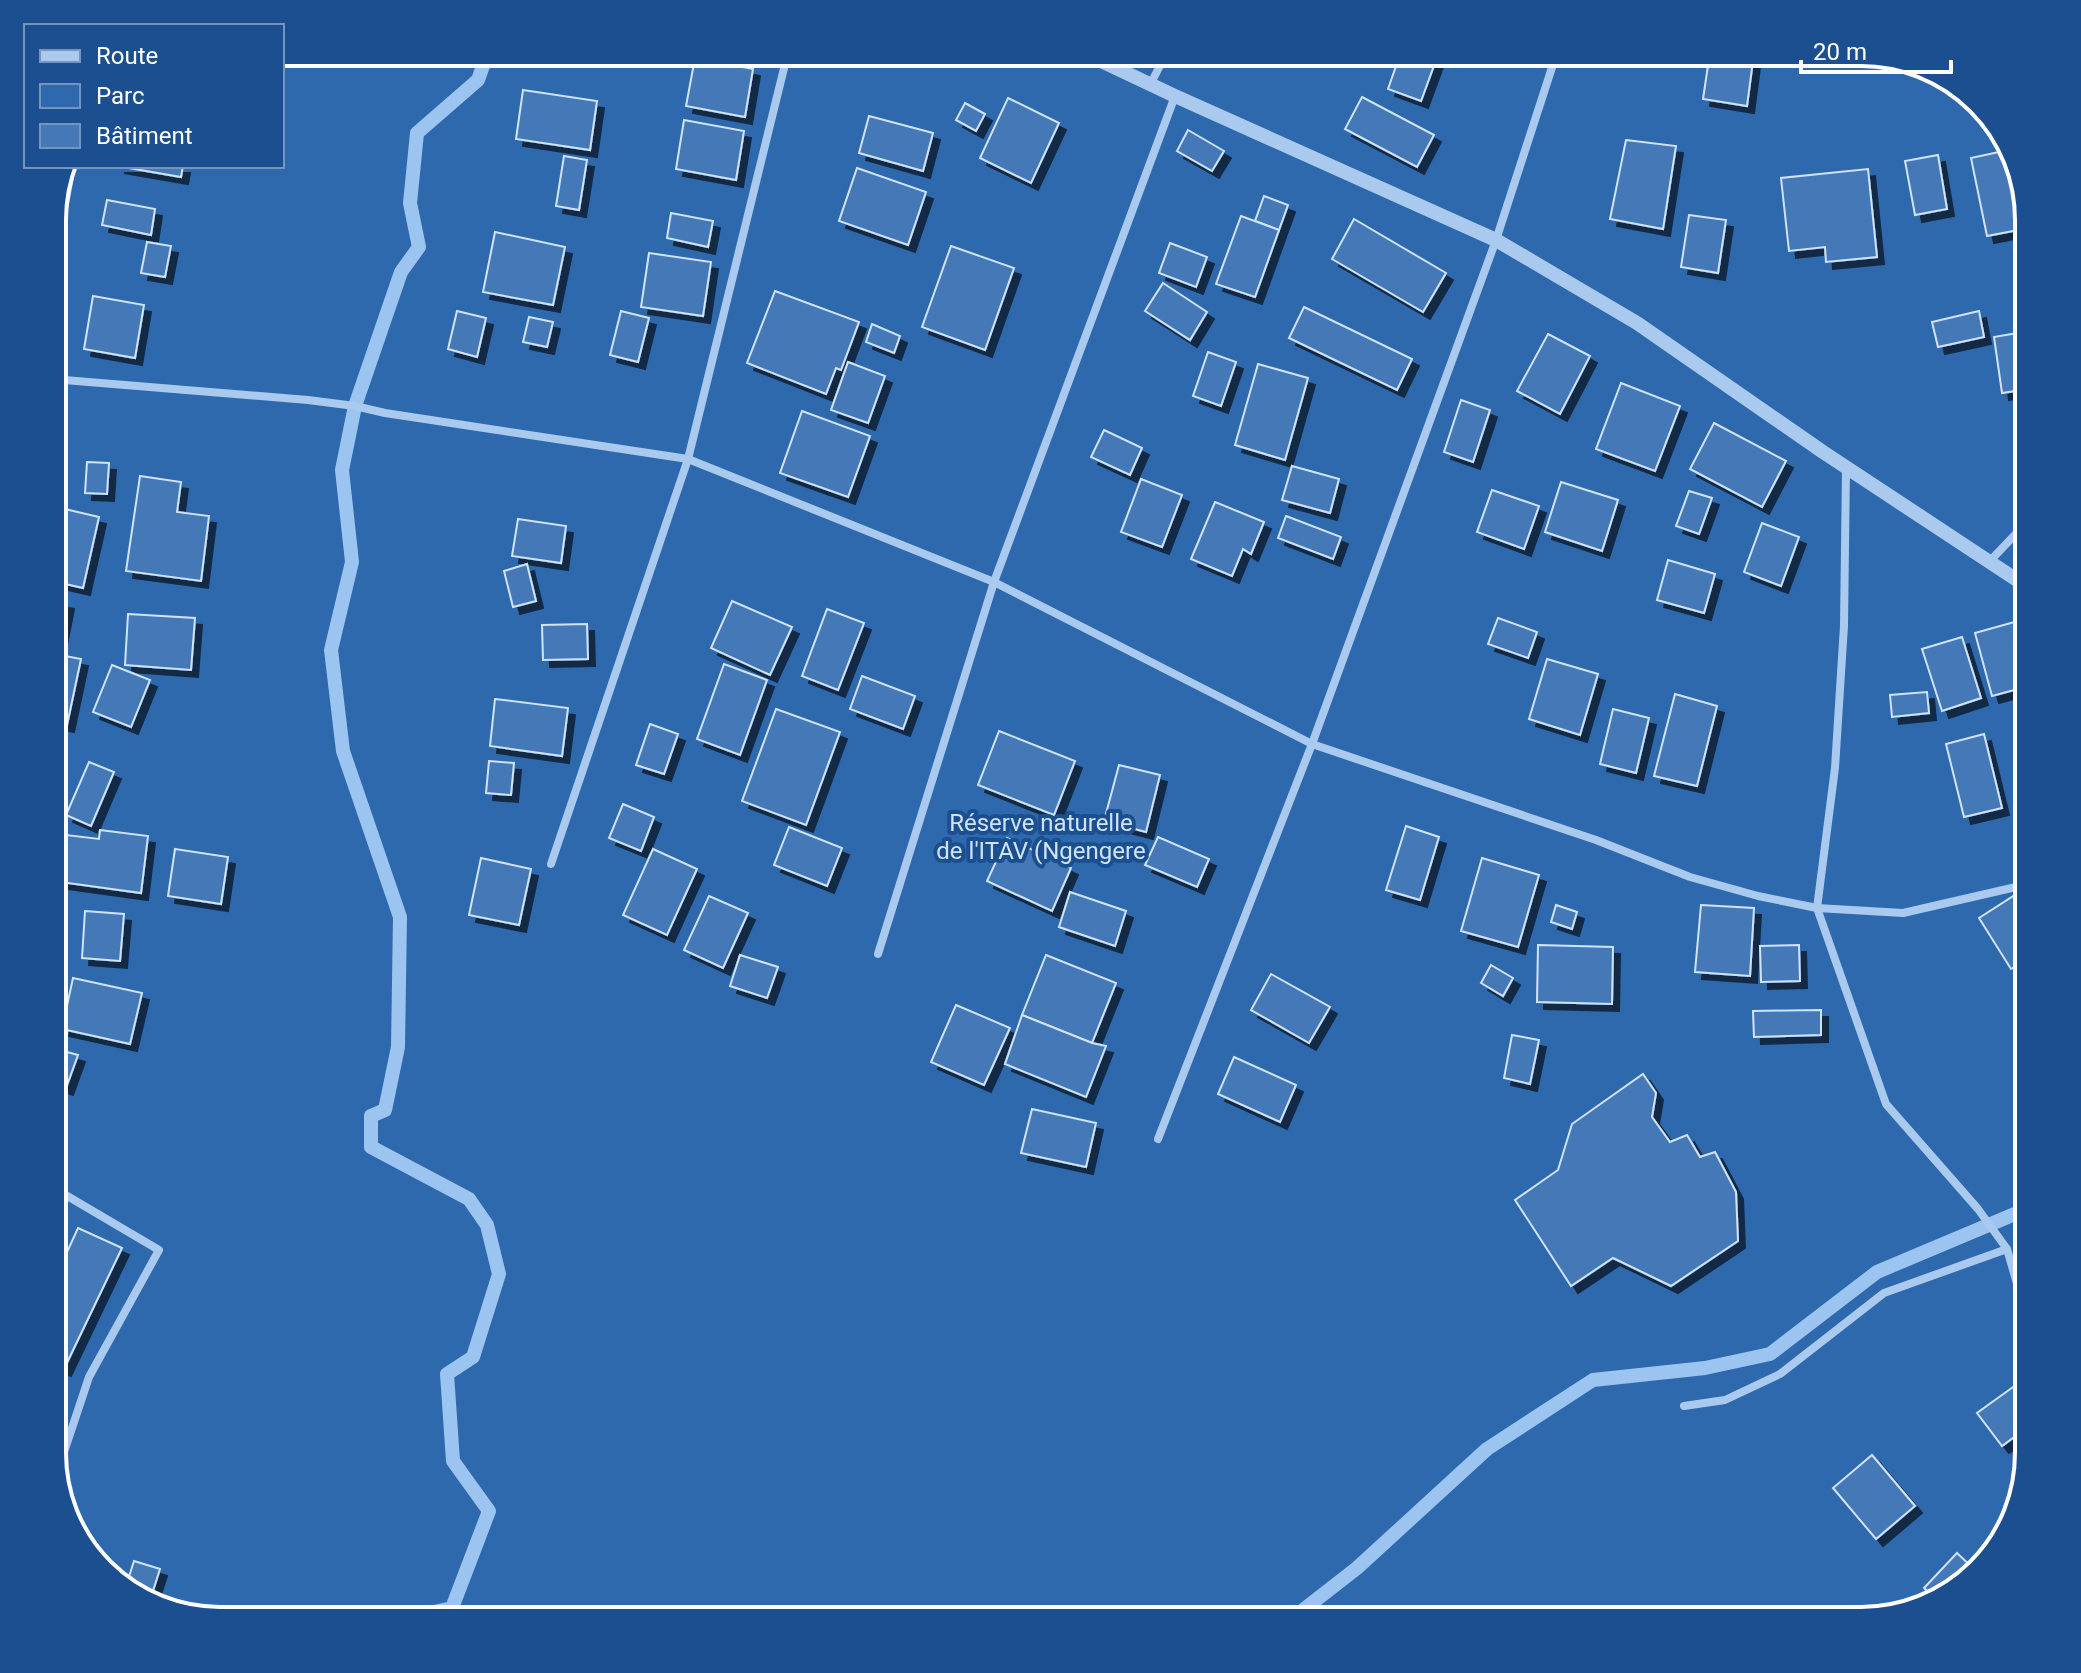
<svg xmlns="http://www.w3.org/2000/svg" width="2081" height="1673" viewBox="0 0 2081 1673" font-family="Roboto,sans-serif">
  <defs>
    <filter id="shadow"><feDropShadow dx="7" dy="7" stdDeviation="0" flood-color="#0009"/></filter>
  </defs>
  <rect width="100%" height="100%" fill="#1b4f8f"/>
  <path fill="#2e69ad" d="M282 52H1861L1925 65 1971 93 2012 146 2029 220V1453L2020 1507 1988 1563 1935 1604 1861 1621H220L166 1612 110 1580 69 1527 52 1463V209L64 166H282Z"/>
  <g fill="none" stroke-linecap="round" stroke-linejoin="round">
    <g stroke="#9cc4f0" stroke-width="14">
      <path d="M394 1621 452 1608 489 1511 453 1461 447 1374 473 1357 499 1274 487 1225 469 1199 371 1147V1116L385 1110 398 1047 400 917 343 751 331 650 352 562 342 470 355 406 401 272 419 247 410 203 417 133 478 80 488 52"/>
      <path d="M1289 1621 1357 1568 1487 1449 1593 1380 1705 1368 1770 1354 1877 1272 2029 1208"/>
    </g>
  </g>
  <g fill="#4478b7" stroke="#cfe3fa" stroke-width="2" filter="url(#shadow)">
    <path d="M1401 52H1439L1421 101 1388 89Z"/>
    <path d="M1710 52 1754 53 1747 106 1703 99Z"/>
    <path d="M695 58 753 69 745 117 686 106Z"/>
    <path d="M1956 84 1971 93 1975 98 1960 102Z"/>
    <path d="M523 90 597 101 590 150 516 139Z"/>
    <path d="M1362 97 1434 135 1417 167 1345 129Z"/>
    <path d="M1008 98 1059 123 1031 183 980 158Z"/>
    <path d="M965 103 985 114 976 131 956 120Z"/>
    <path d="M869 116 933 133 923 171 859 153Z"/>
    <path d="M684 120 744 131 736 180 676 169Z"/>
    <path d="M1188 130 1224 151 1212 171 1177 151Z"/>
    <path d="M1626 140 1676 146 1663 229 1610 219Z"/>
    <path d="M2013 149 2029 220V228L1987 236 1971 158Z"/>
    <path d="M1938 155 1947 209 1915 215 1905 161Z"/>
    <path d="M564 156 587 160 579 210 556 206Z"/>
    <path d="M117 166H183L181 177Z"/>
    <path d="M857 168 926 192 908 245 839 221Z"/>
    <path d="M1868 169 1877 257 1826 262 1825 247 1789 251 1781 178Z"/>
    <path d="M1264 196 1288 205 1279 230 1255 221Z"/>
    <path d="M107 200 155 209 151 235 102 225Z"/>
    <path d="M671 213 713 221 708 247 667 238Z"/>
    <path d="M1689 215 1726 220 1718 273 1681 267Z"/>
    <path d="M1241 216 1279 230 1255 297 1216 284Z"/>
    <path d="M1354 219 1446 273 1423 312 1332 259Z"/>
    <path d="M495 232 565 247 553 305 483 292Z"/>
    <path d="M147 242 171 246 165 277 141 273Z"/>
    <path d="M1170 243 1207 257 1196 287 1159 273Z"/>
    <path d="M951 246 1014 268 985 350 922 327Z"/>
    <path d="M649 253 711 262 703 316 641 307Z"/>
    <path d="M1163 283 1207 312 1190 340 1145 311Z"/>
    <path d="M775 291 859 322 841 370 836 368 826 394 747 363Z"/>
    <path d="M93 296 144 305 135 358 84 349Z"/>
    <path d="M1304 307 1412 359 1397 390 1289 338Z"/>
    <path d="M457 311 486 318 477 357 448 349Z"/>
    <path d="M621 311 649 318 638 362 610 355Z"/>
    <path d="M1979 311 1984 337 1938 347 1932 322Z"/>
    <path d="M529 317 553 322 547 347 523 342Z"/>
    <path d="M872 324 900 336 894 353 866 342Z"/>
    <path d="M2029 331V389L2002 393 1994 337Z"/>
    <path d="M1548 334 1590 356 1560 414 1517 391Z"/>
    <path d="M1208 352 1236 362 1221 406 1193 396Z"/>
    <path d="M848 362 885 376 868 423 831 410Z"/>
    <path d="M1258 364 1308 378 1285 460 1235 445Z"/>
    <path d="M1621 383 1680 406 1655 471 1596 449Z"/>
    <path d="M1461 400 1490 410 1473 462 1444 452Z"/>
    <path d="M802 411 870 436 848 497 780 473Z"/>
    <path d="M1714 423 1786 461 1762 507 1690 469Z"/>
    <path d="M1104 430 1142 448 1130 475 1091 457Z"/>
    <path d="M87 462 109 463 107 494 85 493Z"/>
    <path d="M1292 466 1339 479 1330 513 1282 500Z"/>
    <path d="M140 476 181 482 177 512 209 516 201 581 126 571Z"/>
    <path d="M1141 479 1182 495 1162 547 1121 532Z"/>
    <path d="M1561 482 1618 500 1602 551 1545 532Z"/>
    <path d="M1492 490 1539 506 1524 549 1477 532Z"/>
    <path d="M1689 491 1712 498 1699 534 1676 526Z"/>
    <path d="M1215 502 1264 522 1251 554 1243 549 1232 576 1191 559Z"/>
    <path d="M52 506 99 517 83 588 52 581Z"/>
    <path d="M1286 516 1341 537 1333 559 1278 538Z"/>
    <path d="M518 519 566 526 561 563 512 556Z"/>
    <path d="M1762 523 1799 537 1781 586 1744 572Z"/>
    <path d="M1668 560 1715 574 1704 613 1657 600Z"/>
    <path d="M527 564 536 601 513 607 504 571Z"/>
    <path d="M52 599 67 602 59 643 52 642Z"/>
    <path d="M732 601 792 627 770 675 711 648Z"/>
    <path d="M827 609 864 623 838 690 802 676Z"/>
    <path d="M128 614 195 618 191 670 125 665Z"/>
    <path d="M1498 618 1537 632 1528 658 1488 644Z"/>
    <path d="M2018 621 2029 662V686L1992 696 1975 633Z"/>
    <path d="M587 624 588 659 543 660 542 625Z"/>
    <path d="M1962 637 1981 698 1942 711 1922 649Z"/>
    <path d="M60 655 81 659 67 725 52 722V690Z"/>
    <path d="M1547 659 1598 674 1580 735 1529 719Z"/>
    <path d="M724 664 767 680 740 755 697 739Z"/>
    <path d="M112 665 150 680 131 727 93 712Z"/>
    <path d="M862 676 915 696 903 729 850 709Z"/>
    <path d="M1927 692 1929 713 1892 717 1890 695Z"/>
    <path d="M1675 694 1717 706 1697 786 1654 776Z"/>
    <path d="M495 699 568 708 562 756 490 746Z"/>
    <path d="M776 709 840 732 806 825 742 801Z"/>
    <path d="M1613 709 1649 718 1636 773 1600 764Z"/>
    <path d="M650 724 678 734 664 774 636 765Z"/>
    <path d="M999 731 1075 761 1054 815 978 785Z"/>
    <path d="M1984 734 2002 808 1964 817 1946 744Z"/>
    <path d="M489 761 514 763 511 795 486 793Z"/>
    <path d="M89 762 114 772 91 826 66 815Z"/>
    <path d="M1119 765 1160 775 1146 832 1104 821Z"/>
    <path d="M623 804 654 817 641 851 609 838Z"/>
    <path d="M1406 826 1439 837 1420 900 1386 890Z"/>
    <path d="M789 827 842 848 827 886 774 865Z"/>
    <path d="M100 830 148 836 141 893 53 881 58 834 99 839Z"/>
    <path d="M1158 837 1209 859 1197 887 1145 865Z"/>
    <path d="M1007 838 1071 868 1052 911 987 881Z"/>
    <path d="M175 849 228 857 221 904 168 896Z"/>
    <path d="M653 849 697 869 667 935 623 915Z"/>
    <path d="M481 858 531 869 519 925 469 915Z"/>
    <path d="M1482 858 1539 875 1518 947 1461 931Z"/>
    <path d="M1070 892 1126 911 1115 946 1059 927Z"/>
    <path d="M2015 895 2029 917V958L2011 969 1979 918Z"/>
    <path d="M709 896 748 913 723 968 684 950Z"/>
    <path d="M1556 905 1577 912 1572 929 1551 922Z"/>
    <path d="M1701 905 1754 908 1750 976 1695 972Z"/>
    <path d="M85 911 124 914 120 961 82 958Z"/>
    <path d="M1538 945 1613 947 1612 1004 1537 1002Z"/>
    <path d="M1799 945 1800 981 1761 982 1760 946Z"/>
    <path d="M740 955 778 967 767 998 730 986Z"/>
    <path d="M1046 955 1116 983 1092 1043 1022 1015Z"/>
    <path d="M1491 965 1513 978 1503 996 1481 983Z"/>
    <path d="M1271 974 1330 1007 1309 1043 1251 1010Z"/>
    <path d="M73 978 142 993 130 1044 62 1029Z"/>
    <path d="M956 1005 1010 1028 984 1085 931 1062Z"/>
    <path d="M1821 1010V1035L1754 1037 1753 1011Z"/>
    <path d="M1022 1015 1092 1043 1106 1046 1086 1097 1005 1064Z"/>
    <path d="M1512 1035 1539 1040 1530 1084 1504 1078Z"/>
    <path d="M56 1049 78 1055 66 1088 52 1083V1060Z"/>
    <path d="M1234 1057 1296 1085 1280 1122 1218 1094Z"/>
    <path d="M1643 1074 1656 1093 1652 1117 1670 1142 1687 1135 1700 1157 1715 1152 1736 1192 1738 1241 1671 1286 1613 1258 1571 1286 1515 1200 1558 1170 1572 1124Z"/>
    <path d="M1032 1109 1096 1123 1086 1167 1021 1153Z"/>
    <path d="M78 1228 122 1248 64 1369 52 1365V1285Z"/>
    <path d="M2027 1377 2029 1379V1426L2002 1446 1977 1413Z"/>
    <path d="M1872 1455 1915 1506 1876 1539 1833 1488Z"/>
    <path d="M1957 1553 1977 1572 1938 1601 1924 1588Z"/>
    <path d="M134 1561 160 1569 151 1597 125 1589Z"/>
  </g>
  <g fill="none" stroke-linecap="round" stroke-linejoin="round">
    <g stroke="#a9c9ee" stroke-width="8">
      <path d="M1150 85 1167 52"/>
      <path d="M52 379 308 400 355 406 385 413 688 459 994 582 1312 744 1596 840 1690 877 1758 896 1817 908 1903 913 2029 884"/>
      <path d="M1846 468 1844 626 1835 768 1817 908 1886 1104 1978 1209 2007 1249"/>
      <path d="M1989 562 2029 520"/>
      <path d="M551 864 688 459 788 52"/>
      <path d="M878 954 994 582 1175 96"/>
      <path d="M1158 1139 1312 744 1496 240 1557 52"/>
      <path d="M52 1187 159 1250 89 1377 56 1476"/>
      <path d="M1684 1406 1725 1400 1780 1374 1884 1293 2007 1249 2029 1325"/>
    </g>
    <g stroke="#a9c9ee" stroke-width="14">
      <path d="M1082 52 1175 96 1496 240 1637 323 1823 452 2020 582 2029 592"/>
      <path d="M52 258 69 166"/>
    </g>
  </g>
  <g text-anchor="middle" stroke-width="8" stroke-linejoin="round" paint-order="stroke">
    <g font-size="24" fill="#cfe3fa" stroke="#1b4f8f">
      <text x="1041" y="831">Réserve naturelle<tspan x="1041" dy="28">de l'ITAV (Ngengere</tspan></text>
    </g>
  </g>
  <path d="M0 0H2081V1673H0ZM220 66H1861A154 154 0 0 1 2015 220V1453A154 154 0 0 1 1861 1607H220A154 154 0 0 1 66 1453V220A154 154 0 0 1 220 66Z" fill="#1b4f8f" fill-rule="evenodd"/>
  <path fill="none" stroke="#fff" stroke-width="4" d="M220 66H1861A154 154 0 0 1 2015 220V1453A154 154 0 0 1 1861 1607H220A154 154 0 0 1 66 1453V220A154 154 0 0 1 220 66Z"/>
  <rect x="24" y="24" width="260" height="144" fill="#1b4f8f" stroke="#7695bc" stroke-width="2"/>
  <rect x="40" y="50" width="40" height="12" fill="#a9c9ee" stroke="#7695bc" stroke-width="2"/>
  <text x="96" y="64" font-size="24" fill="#ffffff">Route</text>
  <rect x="40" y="84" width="40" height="24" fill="#2e69ad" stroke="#7695bc" stroke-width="2"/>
  <text x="96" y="104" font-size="24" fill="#ffffff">Parc</text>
  <rect x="40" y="124" width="40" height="24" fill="#4478b7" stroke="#7695bc" stroke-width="2"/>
  <text x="96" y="144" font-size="24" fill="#ffffff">Bâtiment</text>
  <path d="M1801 60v12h150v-12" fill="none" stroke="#ffffff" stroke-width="4"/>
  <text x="1813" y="60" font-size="24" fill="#ffffff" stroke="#1b4f8f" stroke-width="6" paint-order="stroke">20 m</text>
</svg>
